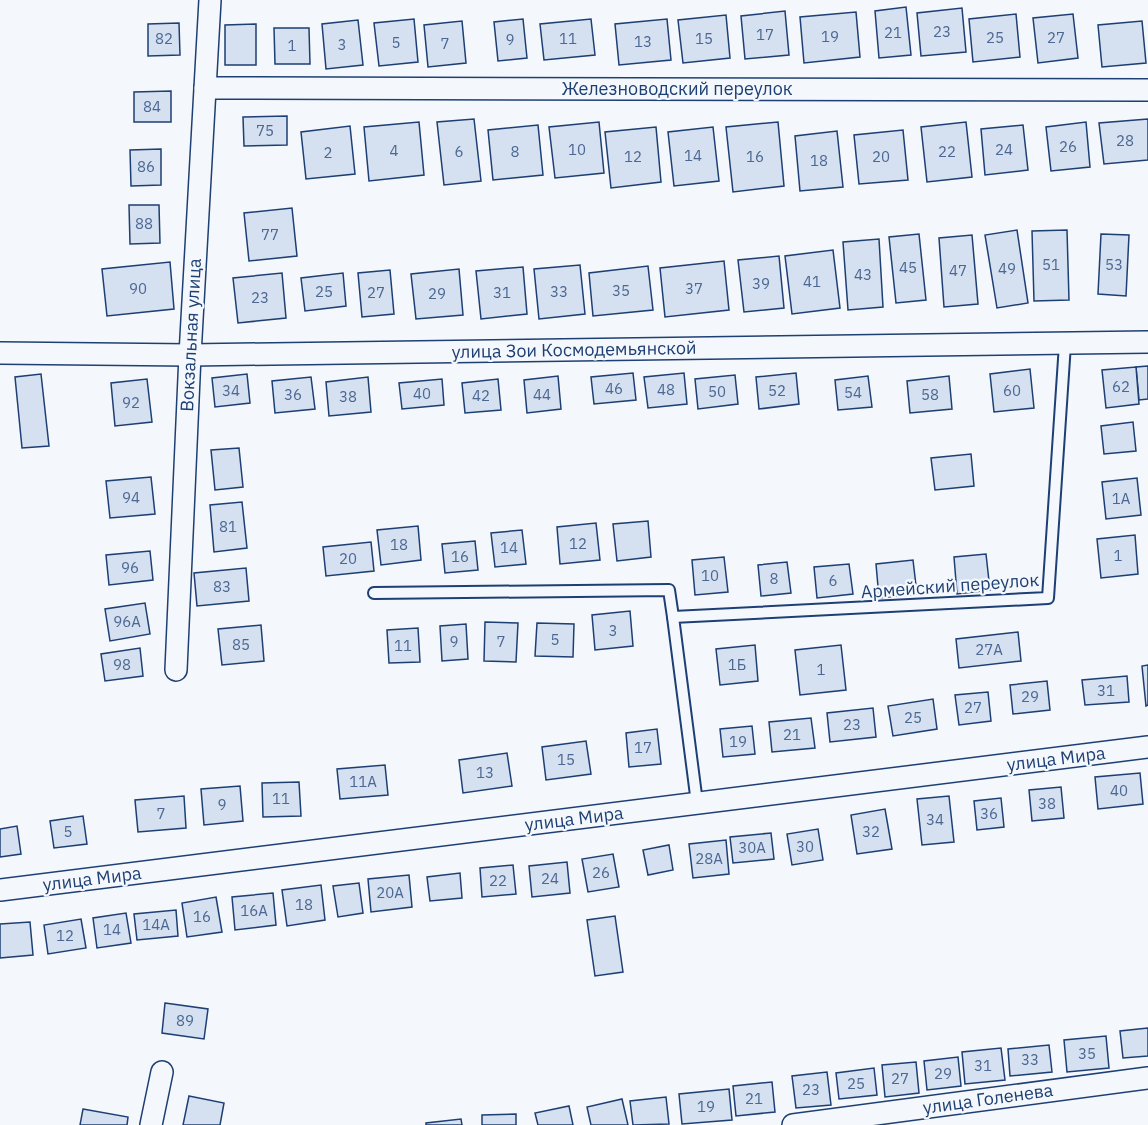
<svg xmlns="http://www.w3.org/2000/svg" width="1148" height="1125" viewBox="0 0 1148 1125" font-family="'IBM Plex Sans',sans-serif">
  <rect width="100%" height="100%" fill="#f4f7fb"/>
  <g fill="#d5e0f0" stroke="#1d3f73" stroke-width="1.5">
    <path d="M906 7 911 55 879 58 875 11Z"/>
    <path d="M962 8 966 52 921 56 917 13Z"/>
    <path d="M785 11 789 55 745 59 741 16Z"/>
    <path d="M856 12 860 57 804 63 800 17Z"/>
    <path d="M1016 14 1020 57 973 62 969 19Z"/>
    <path d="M1073 14 1078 58 1038 63 1033 18Z"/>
    <path d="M726 15 730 58 683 63 678 20Z"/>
    <path d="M414 19 418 62 379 66 374 23Z"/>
    <path d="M523 19 527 58 498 61 494 22Z"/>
    <path d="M591 19 595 55 544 60 540 24Z"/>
    <path d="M667 19 671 60 619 65 615 24Z"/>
    <path d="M358 20 363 65 326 69 322 24Z"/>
    <path d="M462 21 466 63 428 67 424 25Z"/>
    <path d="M1142 21 1146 63 1102 67 1098 25Z"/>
    <path d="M179 23 180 55 148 56V24Z"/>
    <path d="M256 24V65H225V25Z"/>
    <path d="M274 28H309L310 64H275Z"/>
    <path d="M171 91V122H134V92Z"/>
    <path d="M287 116V145L244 146 243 117Z"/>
    <path d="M474 119 481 181 444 185 437 122Z"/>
    <path d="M1148 119V160L1104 164 1099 123Z"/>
    <path d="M419 122 424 175 369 181 364 127Z"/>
    <path d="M599 122 604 173 555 178 549 127Z"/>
    <path d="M778 122 784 186 733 192 726 127Z"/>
    <path d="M966 122 972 177 927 182 921 127Z"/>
    <path d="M1086 122 1090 167 1051 171 1046 127Z"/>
    <path d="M538 125 543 175 493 180 488 130Z"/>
    <path d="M1023 125 1028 170 985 175 981 129Z"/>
    <path d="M350 126 355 174 306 179 301 132Z"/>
    <path d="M656 127 661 182 611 188 605 132Z"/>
    <path d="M713 127 719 181 674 186 668 132Z"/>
    <path d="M903 130 908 180 859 184 854 135Z"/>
    <path d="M837 131 843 187 800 191 795 136Z"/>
    <path d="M161 149V185L131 186 130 150Z"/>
    <path d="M129 205H159L160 243 130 244Z"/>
    <path d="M292 208 297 256 249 261 244 213Z"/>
    <path d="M1017 230 1028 303 997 308 985 235Z"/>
    <path d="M1067 230 1069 300 1034 301 1032 231Z"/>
    <path d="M919 234 926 300 896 303 889 237Z"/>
    <path d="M1101 234 1129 235 1126 296 1098 294Z"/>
    <path d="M972 235 978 304 944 307 939 238Z"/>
    <path d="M879 239 883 307 848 310 843 242Z"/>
    <path d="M833 250 840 308 792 314 785 256Z"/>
    <path d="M779 256 784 308 744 312 738 260Z"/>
    <path d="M724 261 729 310 665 317 660 268Z"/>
    <path d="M170 262 174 309 107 316 102 269Z"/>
    <path d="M580 265 585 314 539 319 534 269Z"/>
    <path d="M648 266 653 310 593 316 589 273Z"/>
    <path d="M523 267 527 314 481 319 476 271Z"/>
    <path d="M459 269 463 315 416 319 411 274Z"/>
    <path d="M390 270 394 314 362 317 358 273Z"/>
    <path d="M282 273 286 318 238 323 233 278Z"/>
    <path d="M343 273 346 306 305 311 301 278Z"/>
    <path d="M1148 366V399L1139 400 1136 367Z"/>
    <path d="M1136 367 1139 404 1106 408 1102 370Z"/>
    <path d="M1030 369 1034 408 994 412 990 374Z"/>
    <path d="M633 373 636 400 594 404 591 377Z"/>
    <path d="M684 373 687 404 648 408 644 377Z"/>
    <path d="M796 373 799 404 759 409 756 377Z"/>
    <path d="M41 374 49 446 22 448 15 377Z"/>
    <path d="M247 374 250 403 215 407 212 378Z"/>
    <path d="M735 375 738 404 698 409 695 379Z"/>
    <path d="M558 376 561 409 527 413 524 380Z"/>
    <path d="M868 376 872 407 838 410 835 380Z"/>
    <path d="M949 376 952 409 910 413 907 381Z"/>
    <path d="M311 377 315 409 275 413 272 381Z"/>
    <path d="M368 377 371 412 329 416 326 382Z"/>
    <path d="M147 379 152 422 115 426 111 383Z"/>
    <path d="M442 379 444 405 402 409 399 383Z"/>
    <path d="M498 379 501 410 465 413 462 383Z"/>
    <path d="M1133 422 1136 451 1104 454 1101 426Z"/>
    <path d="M239 448 243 487 215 490 211 450Z"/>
    <path d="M971 454 974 486 935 490 931 458Z"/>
    <path d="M151 477 155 514 110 518 106 481Z"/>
    <path d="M1137 478 1141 515 1106 519 1102 482Z"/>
    <path d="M242 502 247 548 214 552 210 505Z"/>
    <path d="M648 521 651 557 617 561 613 524Z"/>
    <path d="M596 523 600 560 560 564 557 527Z"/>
    <path d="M418 526 421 560 381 565 377 530Z"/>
    <path d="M522 530 526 564 495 567 491 533Z"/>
    <path d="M1135 535 1138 574 1101 578 1097 539Z"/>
    <path d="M475 541 478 570 445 573 442 544Z"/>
    <path d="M371 542 374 571 326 576 323 547Z"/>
    <path d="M150 551 153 580 109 585 106 555Z"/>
    <path d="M986 554 990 590 957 594 954 557Z"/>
    <path d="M724 557 728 592 695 595 692 560Z"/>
    <path d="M913 560 917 594 879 598 876 564Z"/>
    <path d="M787 562 791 593 761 596 758 565Z"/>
    <path d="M849 564 853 594 817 598 814 567Z"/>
    <path d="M246 568 249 601 197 606 194 573Z"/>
    <path d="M145 603 150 634 110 641 105 609Z"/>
    <path d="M630 611 633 646 595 650 592 615Z"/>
    <path d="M485 622 518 623 516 662 484 661Z"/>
    <path d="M537 623 574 624 573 657 535 656Z"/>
    <path d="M466 624 468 659 442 661 440 626Z"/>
    <path d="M261 625 264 661 222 665 218 629Z"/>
    <path d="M418 628 420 662 389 663 387 630Z"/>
    <path d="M1018 632 1021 661 959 668 956 639Z"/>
    <path d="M755 645 758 681 720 685 716 649Z"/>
    <path d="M841 645 846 690 800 695 795 650Z"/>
    <path d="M140 648 143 676 105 681 101 654Z"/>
    <path d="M1148 665V705L1146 706 1142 666Z"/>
    <path d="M1127 676 1129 702 1085 705 1082 680Z"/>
    <path d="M1047 681 1050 710 1013 714 1010 685Z"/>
    <path d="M988 692 991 721 959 725 955 695Z"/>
    <path d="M933 699 937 729 893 736 888 706Z"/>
    <path d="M873 708 876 737 830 742 827 713Z"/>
    <path d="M811 718 815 748 772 752 769 722Z"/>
    <path d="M752 726 755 754 723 757 720 729Z"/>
    <path d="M657 729 661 764 629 767 626 733Z"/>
    <path d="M586 741 591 774 546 780 542 747Z"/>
    <path d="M507 753 512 786 463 793 459 760Z"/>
    <path d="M385 765 388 795 340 799 337 769Z"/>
    <path d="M1140 773 1143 804 1098 809 1095 777Z"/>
    <path d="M299 782 301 816 263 817 262 783Z"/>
    <path d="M240 786 243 821 204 825 201 789Z"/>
    <path d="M1061 787 1064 818 1032 821 1029 790Z"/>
    <path d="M184 796 186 828 138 832 135 800Z"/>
    <path d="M949 796 954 842 922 845 917 799Z"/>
    <path d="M1001 798 1004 827 977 830 974 801Z"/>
    <path d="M885 809 892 849 857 854 851 815Z"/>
    <path d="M83 816 87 844 54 848 50 821Z"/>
    <path d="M17 826 21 854 0 857V829Z"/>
    <path d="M818 829 823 860 792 865 787 834Z"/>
    <path d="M771 833 774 859 733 863 730 837Z"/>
    <path d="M726 840 729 874 693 878 689 844Z"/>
    <path d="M669 845 673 870 648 875 643 850Z"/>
    <path d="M613 854 619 887 588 892 582 859Z"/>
    <path d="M567 862 570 893 532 897 529 866Z"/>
    <path d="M513 865 516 894 482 897 480 868Z"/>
    <path d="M460 873 462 898 430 901 427 877Z"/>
    <path d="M409 875 412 907 371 912 368 879Z"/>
    <path d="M359 883 363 913 338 917 333 886Z"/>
    <path d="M321 885 325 920 287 926 282 890Z"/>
    <path d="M273 893 276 925 235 930 232 897Z"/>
    <path d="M216 897 222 932 187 937 182 903Z"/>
    <path d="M176 910 178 936 137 940 134 914Z"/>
    <path d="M126 913 131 943 97 948 93 918Z"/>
    <path d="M615 916 623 972 595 976 587 920Z"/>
    <path d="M81 919 86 948 48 954 44 925Z"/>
    <path d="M30 922 33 955 0 958V924Z"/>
    <path d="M165 1003 208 1009 204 1039 162 1033Z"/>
    <path d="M1148 1028V1056L1123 1058 1120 1031Z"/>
    <path d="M1106 1036 1109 1068 1067 1072 1064 1040Z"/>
    <path d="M1049 1045 1052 1072 1010 1076 1008 1049Z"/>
    <path d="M1001 1048 1005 1080 965 1084 962 1052Z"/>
    <path d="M958 1057 961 1086 927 1090 924 1061Z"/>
    <path d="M916 1062 919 1093 885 1097 882 1065Z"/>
    <path d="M874 1068 877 1095 839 1099 836 1073Z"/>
    <path d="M827 1072 831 1105 796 1108 792 1076Z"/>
    <path d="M772 1082 775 1112 736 1116 733 1086Z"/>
    <path d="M729 1089 732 1120 682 1124 679 1094Z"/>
    <path d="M189 1096 224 1103 220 1125H183Z"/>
    <path d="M666 1097 669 1124 633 1125 630 1101Z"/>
    <path d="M622 1099 628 1125H591L587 1107Z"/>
    <path d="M569 1106 573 1125H538L535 1113Z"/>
    <path d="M83 1109 128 1117 127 1125H80Z"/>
    <path d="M516 1114V1125H482V1115Z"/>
    <path d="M461 1119 462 1125H426V1123Z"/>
  </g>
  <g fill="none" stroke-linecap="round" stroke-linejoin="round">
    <defs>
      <g id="lane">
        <path d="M374 593 669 590 673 617"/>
        <path d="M697 803 673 617 1048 598 1065 344"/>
      </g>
      <g id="street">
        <path d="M205 88 1148 90"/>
        <path d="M0 353 190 355 1148 342"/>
        <path d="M176 670 190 355 210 0"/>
        <path d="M0 890 1148 747"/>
        <path d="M151 1125 162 1072"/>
        <path d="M793 1125 1148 1078"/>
      </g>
    </defs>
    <use href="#lane" stroke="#1d3f73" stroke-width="14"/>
    <use href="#street" stroke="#1d3f73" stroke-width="24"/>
    <use href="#lane" stroke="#f4f7fb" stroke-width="10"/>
    <use href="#street" stroke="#f4f7fb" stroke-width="21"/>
  </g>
  <g text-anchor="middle" stroke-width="4.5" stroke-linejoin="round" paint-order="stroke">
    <g font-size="15" fill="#4b6792">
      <text x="942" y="37">23</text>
      <text x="893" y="38">21</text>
      <text x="765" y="40">17</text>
      <text x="830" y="42">19</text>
      <text x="995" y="43">25</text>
      <text x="1056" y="43">27</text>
      <text x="164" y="44">82</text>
      <text x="568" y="44">11</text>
      <text x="704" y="44">15</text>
      <text x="510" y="45">9</text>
      <text x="643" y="47">13</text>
      <text x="396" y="48">5</text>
      <text x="445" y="49">7</text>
      <text x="342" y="50">3</text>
      <text x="292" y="51">1</text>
      <text x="152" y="112">84</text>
      <text x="265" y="136">75</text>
      <text x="1125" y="146">28</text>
      <text x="1068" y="152">26</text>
      <text x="577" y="155">10</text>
      <text x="1004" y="155">24</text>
      <text x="394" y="156">4</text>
      <text x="459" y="157">6</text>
      <text x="515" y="157">8</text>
      <text x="947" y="157">22</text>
      <text x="328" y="158">2</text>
      <text x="693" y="161">14</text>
      <text x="633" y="162">12</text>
      <text x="755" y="162">16</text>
      <text x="881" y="162">20</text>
      <text x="819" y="166">18</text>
      <text x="146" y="172">86</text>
      <text x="144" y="229">88</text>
      <text x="270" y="240">77</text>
      <text x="1051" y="270">51</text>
      <text x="1114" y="270">53</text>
      <text x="908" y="273">45</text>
      <text x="1007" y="274">49</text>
      <text x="958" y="276">47</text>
      <text x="863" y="280">43</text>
      <text x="812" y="287">41</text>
      <text x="761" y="289">39</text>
      <text x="138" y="294">90</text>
      <text x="694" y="294">37</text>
      <text x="621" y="296">35</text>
      <text x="324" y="297">25</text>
      <text x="559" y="297">33</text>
      <text x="376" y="298">27</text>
      <text x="502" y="298">31</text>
      <text x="437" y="299">29</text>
      <text x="260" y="303">23</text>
      <text x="1121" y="392">62</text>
      <text x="614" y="394">46</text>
      <text x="666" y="395">48</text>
      <text x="231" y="396">34</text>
      <text x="777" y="396">52</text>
      <text x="1012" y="396">60</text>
      <text x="717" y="397">50</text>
      <text x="853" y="398">54</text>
      <text x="422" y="399">40</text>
      <text x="293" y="400">36</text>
      <text x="542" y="400">44</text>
      <text x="930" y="400">58</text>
      <text x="481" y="401">42</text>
      <text x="348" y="402">38</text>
      <text x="131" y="408">92</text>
      <text x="131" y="503">94</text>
      <text x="1121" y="504">1А</text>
      <text x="228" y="532">81</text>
      <text x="578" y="549">12</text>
      <text x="399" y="550">18</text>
      <text x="509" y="553">14</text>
      <text x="1118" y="561">1</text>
      <text x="460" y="562">16</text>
      <text x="348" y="564">20</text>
      <text x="130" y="573">96</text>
      <text x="710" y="581">10</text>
      <text x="774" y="584">8</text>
      <text x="833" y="586">6</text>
      <text x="222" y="592">83</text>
      <text x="127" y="627">96А</text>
      <text x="613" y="636">3</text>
      <text x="555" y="645">5</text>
      <text x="454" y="647">9</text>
      <text x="501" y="647">7</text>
      <text x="241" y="650">85</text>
      <text x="403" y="651">11</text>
      <text x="989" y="655">27А</text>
      <text x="122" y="670">98</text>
      <text x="737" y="670">1Б</text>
      <text x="821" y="675">1</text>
      <text x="1106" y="696">31</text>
      <text x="1030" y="702">29</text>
      <text x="973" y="713">27</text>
      <text x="913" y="723">25</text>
      <text x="852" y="730">23</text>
      <text x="792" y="740">21</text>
      <text x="738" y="747">19</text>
      <text x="643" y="753">17</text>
      <text x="566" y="765">15</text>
      <text x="485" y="778">13</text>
      <text x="363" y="787">11А</text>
      <text x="1119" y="796">40</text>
      <text x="281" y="804">11</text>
      <text x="1047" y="809">38</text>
      <text x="222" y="810">9</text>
      <text x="161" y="819">7</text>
      <text x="989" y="819">36</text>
      <text x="935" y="825">34</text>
      <text x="68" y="837">5</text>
      <text x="871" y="837">32</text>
      <text x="805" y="852">30</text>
      <text x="752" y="853">30А</text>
      <text x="709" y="864">28А</text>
      <text x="601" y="878">26</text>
      <text x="550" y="884">24</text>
      <text x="498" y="886">22</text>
      <text x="390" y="898">20А</text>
      <text x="304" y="910">18</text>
      <text x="254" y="916">16А</text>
      <text x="202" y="922">16</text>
      <text x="156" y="930">14А</text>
      <text x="112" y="935">14</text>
      <text x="65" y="941">12</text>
      <text x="185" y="1026">89</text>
      <text x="1087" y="1059">35</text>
      <text x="1030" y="1065">33</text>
      <text x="983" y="1071">31</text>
      <text x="943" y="1079">29</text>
      <text x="900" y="1084">27</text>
      <text x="856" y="1089">25</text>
      <text x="811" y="1095">23</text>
      <text x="754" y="1104">21</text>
      <text x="706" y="1112">19</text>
    </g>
    <g font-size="18" fill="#1d3f73" stroke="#f4f7fb">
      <text x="677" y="95">Железноводский переулок</text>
      <text transform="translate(191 335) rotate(-87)" y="6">Вокзальная улица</text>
      <text transform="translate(574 350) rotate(-1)" y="6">улица Зои Космодемьянской</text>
      <text transform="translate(950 586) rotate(-4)" y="6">Армейский переулок</text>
      <text transform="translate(1056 759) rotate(-7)" y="6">улица Мира</text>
      <text transform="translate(574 819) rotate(-7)" y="6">улица Мира</text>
      <text transform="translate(92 879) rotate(-7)" y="6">улица Мира</text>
      <text transform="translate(988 1099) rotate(-8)" y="6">улица Голенева</text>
    </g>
  </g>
</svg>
